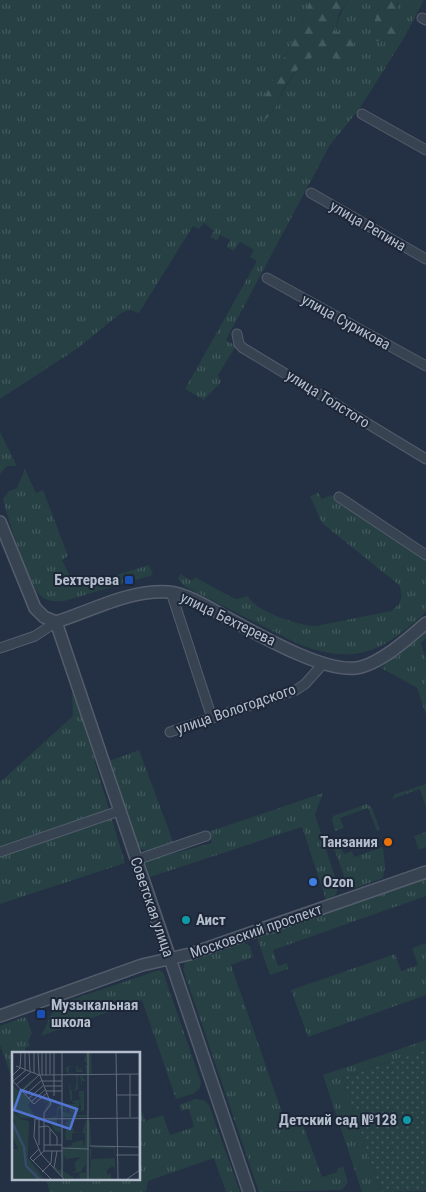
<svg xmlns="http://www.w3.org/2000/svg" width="426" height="1192" viewBox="0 0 426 1192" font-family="'Roboto Condensed',sans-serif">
  <defs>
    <pattern id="grass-tufts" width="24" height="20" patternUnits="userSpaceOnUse" patternTransform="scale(1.25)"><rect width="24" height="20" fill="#264044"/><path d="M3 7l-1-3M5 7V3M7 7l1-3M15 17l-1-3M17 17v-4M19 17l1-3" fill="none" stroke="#435a5e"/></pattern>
    <pattern id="forest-firs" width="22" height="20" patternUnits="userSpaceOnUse" patternTransform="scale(1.25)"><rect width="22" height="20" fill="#264044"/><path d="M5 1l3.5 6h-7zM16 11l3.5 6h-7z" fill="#435a5e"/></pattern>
    <pattern id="park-dots" width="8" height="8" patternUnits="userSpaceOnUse" patternTransform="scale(1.25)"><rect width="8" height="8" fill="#264044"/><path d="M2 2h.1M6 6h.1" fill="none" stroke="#435a5e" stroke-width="1.8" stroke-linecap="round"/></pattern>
  </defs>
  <rect width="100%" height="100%" fill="#243043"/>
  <g fill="url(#grass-tufts)">
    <path d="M0 0H310L300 26 262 102 264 120C275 113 278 100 285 88 294 71 307 59 324 50L337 60C335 35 333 21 349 0H380L374 24 400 33 397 0H424L404 38 360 108 330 145 226 340 236 346 218 375 221 382 204 400 185 389 257 261 250 257 254 250 240 242 234 251 227 247 230 240 220 235 217 241 210 237 214 231 204 223 199 229 193 226 139 313 130 310 121 313 78 348 0 399Z"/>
    <path d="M0 432 17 466H7L0 474Z"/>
    <path d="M25 469 36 493 43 490 68 556 62 560 73 582 79 580 82 586 149 565 153 575 64 601C55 602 45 601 39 594 29 582 6 515 3 499L9 491 17 488Z"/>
    <path d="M318 493 322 499 331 495 426 560V612C382 652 356 666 298 644L184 586 178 579 180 574 192 581 195 577 231 597 237 599 248 596C254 611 300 626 316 626L391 611C401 604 404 596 399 585L322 523 310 496Z"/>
    <path d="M426 627V638L421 643 426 659V715L417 688 381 668Z"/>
    <path d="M72 693 79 708 125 863 0 904V782L73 716Z"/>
    <path d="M139 750 174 844 148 851 139 849 109 761Z"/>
    <path d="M426 784V807L420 789 392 799 395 794Z"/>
    <path d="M323 793 315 815 338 886 336 895 326 900 302 827 150 877 145 861 212 843 208 832Z"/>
    <path d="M367 804 372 808 380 830 377 831 368 808 340 818 344 828 335 831 332 820 333 816Z"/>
    <path d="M426 832V847L419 850 414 836Z"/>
    <path d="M340 846 344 854 352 851 354 857 383 847 385 867 383 878 353 889 348 888 334 848Z"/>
    <path d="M426 875V896L273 950 278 966 287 963 288 969 270 975 258 941V935Z"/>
    <path d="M243 942 250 946 253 957 231 965 287 1127 302 1122 322 1177 337 1172V1169L343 1166 348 1182 342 1190 259 1192 183 969 185 962Z"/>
    <path d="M426 943V995L308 1037 291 990 395 954 401 971 418 965 412 948Z"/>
    <path d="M159 970 163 972 201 1082 200 1088 193 1094 176 1099 142 1000 41 1036 56 1005Z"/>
    <path d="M24 1017 27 1019 32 1033 28 1041 30 1046 25 1048 26 1053H14L13 1081 0 1045V1026Z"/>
    <path d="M426 1040V1049L342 1078 381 1192H362L323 1075Z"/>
    <path d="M195 1099 204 1100 209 1105 240 1192H226L214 1158 148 1181 146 1191 143 1192H50L45 1178H139V1102L145 1121 163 1115 170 1135 194 1127 189 1109 181 1111 179 1105Z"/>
  </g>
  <g fill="url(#forest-firs)">
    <path d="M310 0H349L339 13 335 31 350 36 356 51 352 63 337 60 324 50C307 59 293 72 284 88 278 100 275 113 263 121L262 102 300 26Z"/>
    <path d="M380 0H397L400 33 389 42 376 41 374 24Z"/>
  </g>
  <path fill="url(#park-dots)" d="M426 1049V1191L381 1192 342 1078Z"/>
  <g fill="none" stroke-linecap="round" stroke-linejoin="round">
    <defs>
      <g id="minor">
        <path d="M422 18 426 20"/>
        <path d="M362 114 426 150"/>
        <path d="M311 193 426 259"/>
        <path d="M267 278 426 366"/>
        <path d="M237 334 239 344 243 348 426 459"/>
        <path d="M339 497 426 555"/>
        <path d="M171 592 212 718"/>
        <path d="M0 648 35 636 56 622"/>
        <path d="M170 732 296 690 305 684 323 664"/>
        <path d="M0 852 119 811"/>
        <path d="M136 860 206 836"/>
      </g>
      <g id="tertiary">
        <path d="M0 522 35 608 44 617 56 622"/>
        <path d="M56 622 249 1192"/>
        <path d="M56 622C91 611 130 589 169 592 187 594 208 607 224 616 256 633 321 672 356 668 379 665 409 638 426 623"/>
        <path d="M0 1016 142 965 190 954 426 872"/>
      </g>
    </defs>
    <use href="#minor" stroke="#535d6c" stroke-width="11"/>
    <use href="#tertiary" stroke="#535d6c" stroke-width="14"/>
    <use href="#minor" stroke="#384352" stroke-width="9"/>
    <use href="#tertiary" stroke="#384352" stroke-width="11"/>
  </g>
  <g fill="#1a4fb4" stroke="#1d2738" stroke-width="2">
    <rect x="124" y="575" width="10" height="10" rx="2.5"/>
    <rect x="36" y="1009" width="10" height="10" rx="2.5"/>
  </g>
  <circle fill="#e8710a" stroke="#1d2738" stroke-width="2" cx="388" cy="842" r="5"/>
  <circle fill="#3f7fe0" stroke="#1d2738" stroke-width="2" cx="313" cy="882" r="5"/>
  <g fill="#0f9aa8" stroke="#1d2738" stroke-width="2">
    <circle cx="186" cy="920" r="5"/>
    <circle cx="407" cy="1120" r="5"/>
  </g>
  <g text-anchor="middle" stroke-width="4" stroke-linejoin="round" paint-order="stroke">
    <g font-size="15" fill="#b5becc" stroke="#1d2738">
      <text transform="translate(368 226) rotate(30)" y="5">улица Репина</text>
      <text transform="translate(346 322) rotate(29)" y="5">улица Сурикова</text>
      <text transform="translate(328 399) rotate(32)" y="5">улица Толстого</text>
      <text transform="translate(228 619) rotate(26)" y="5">улица Бехтерева</text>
      <text transform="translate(236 709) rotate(-19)" y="5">улица Вологодского</text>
      <text transform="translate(152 907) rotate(71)" y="5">Советская улица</text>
      <text transform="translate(256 931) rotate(-19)" y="5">Московский проспект</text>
    </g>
    <g font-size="15" font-weight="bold" fill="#b5becc" stroke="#1d2738" text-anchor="end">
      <text x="119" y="585">Бехтерева</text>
      <text x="378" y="847">Танзания</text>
      <text x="323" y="887" text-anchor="start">Ozon</text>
      <text x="196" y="925" text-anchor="start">Аист</text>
      <text x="51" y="1010" text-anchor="start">Музыкальная<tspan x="51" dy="17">школа</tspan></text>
      <text x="397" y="1125">Детский сад №128</text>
    </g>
  </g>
  <g transform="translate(12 1052)">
    <rect width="128" height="128" fill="#243043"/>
    <path d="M74 0H79L80 22 76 21V23L70 24 74 29H70V37L68 24 66 23V38L60 39V47L59 49 51 51V60L62 62 58 60 56 53 53 60V52H65L59 50 65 48H68L66 59 69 58 68 46H72L67 45V39H72V59L63 60V63H75L74 59 75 58 76 65H51L50 58 46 57V65L41 66H45V75L50 76V66H70L60 67V70L62 80 70 81 74 68 78 69 79 94 75 97 76 127H65L64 124 68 127 67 121 74 120V112L69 120 60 121 64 118 62 111 69 105 54 107 52 103 51 119 63 126 53 127 39 113 48 118 50 116 49 93 50 90V97L60 93V88H54L53 81 54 77 60 79 53 72 58 67 51 68 49 85V80L43 79 36 66 45 64V56L50 51 39 50 38 54 32 59 37 49 30 51 38 46 49 50V44L50 51 58 49 57 30 59 38H63L65 28 63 22H56L53 16 57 14H64L57 15V21L75 23 73 13H66V18L71 15 69 18 72 20H64L65 13H77L72 9ZM60 81H73V93L64 94 71 93V88L60 91ZM25 23 11 39 24 54 18 50 16 53 24 66H4L1 69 5 79 0 78 3 75 0 67 2 66H8L5 59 2 61 5 64 0 65V33L7 39ZM80 95H103V119L101 114 95 118V123L99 121V127H77ZM82 96 102 97 103 106 78 107V97Z" fill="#264044" fill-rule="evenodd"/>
    <path d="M4 59 8 67 17 69 16 106 32 127H0V97H6L0 83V70L3 73V67L0 65 5 64Z" fill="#264044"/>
    <path fill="none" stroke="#364b6b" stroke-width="2.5" d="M0 70 12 95 14 114 27 127"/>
    <path fill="none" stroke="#5e697a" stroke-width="1" d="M13 0V17M17 0 18 19M22 0V21M26 0 27 21 39 52 32 61V99M34 0V23M38 0V22M42 0V44M50 0V125M104 0 106 127M127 0V119M4 14 27 23 128 22M30 23V0M0 24 8 16 9 0M0 28 22 52 35 41M1 29 14 18M30 29H50M4 33 19 20M33 34H50M10 39 27 23M34 39H50M13 43 30 28M104 43H127M16 47 32 33M19 50 34 37M118 65V22M27 75 36 74 45 85V93M27 93V67M32 93H50M38 93V77M78 94 127 95M50 96 77 97M27 97 18 106 39 127M104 103H127M21 109 32 99H50M42 116 45 99M30 120 39 111 40 99M52 127 29 102 22 85 23 67 128 66M76 127V0M115 127 128 118"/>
    <path fill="#5275d4" fill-opacity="0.15" stroke="#5275d4" stroke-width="2.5" d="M9 38 65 57 58 77 2 58Z"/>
    <rect width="128" height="128" fill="none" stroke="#b5becc" stroke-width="2.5"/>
  </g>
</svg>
